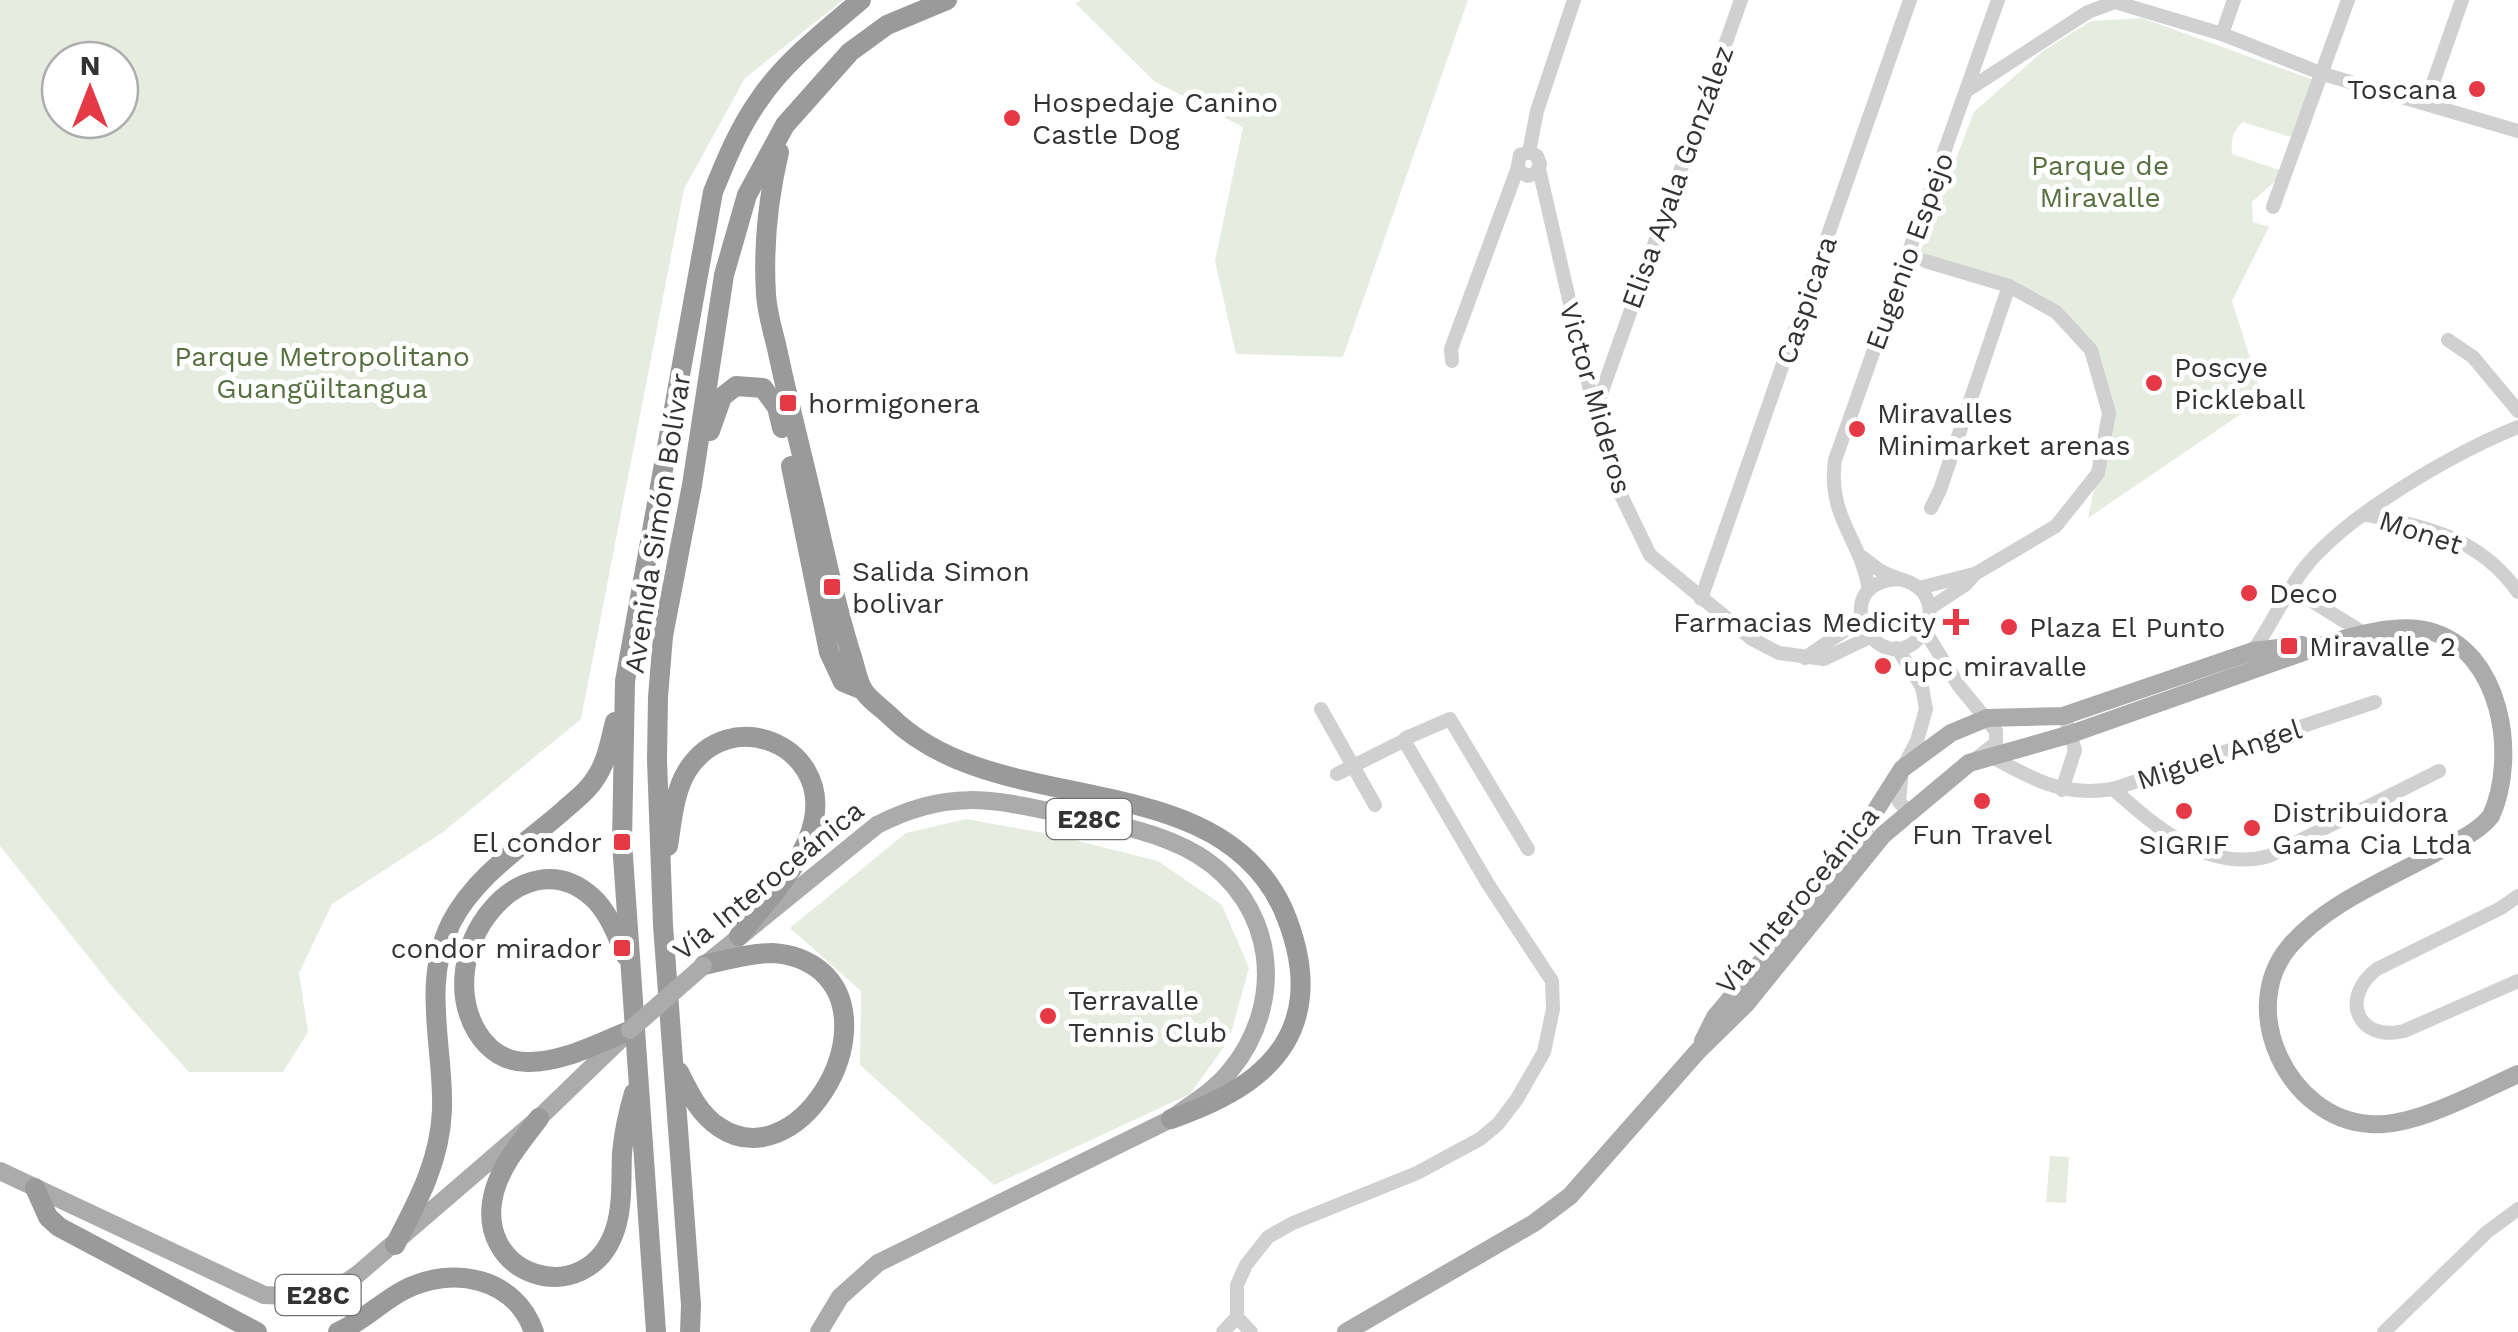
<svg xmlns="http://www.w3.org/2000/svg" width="2518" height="1332" viewBox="0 0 2518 1332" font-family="'Work Sans',sans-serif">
  <rect width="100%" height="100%" fill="#fff"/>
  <g fill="#e6ecdf" fill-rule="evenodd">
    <path d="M0 0H843L745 78 684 189 581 719 443 832 332 904 299 973 308 1032 283 1072H189L115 990 0 846ZM60 60H120V120H60Z"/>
    <path d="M1082 0H1468L1343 357 1236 354 1215 261 1243 127 1154 81 1075 3Z"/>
    <path d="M2142 18 2314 80 2297 139 2243 122C2232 131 2231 140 2232 154L2285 172 2252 202 2253 222 2269 227 2232 301 2263 399 2088 518 2109 416 2093 356 2058 314 2011 283 1919 255 1974 112 2043 51 2091 21Z"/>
    <path d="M966 819 1054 835 1158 861 1222 905 1249 968 1229 1040 1190 1094 994 1185 860 1065 861 991 790 928 906 833Z"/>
    <path d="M2050 1156 2069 1157 2066 1203 2046 1202Z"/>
  </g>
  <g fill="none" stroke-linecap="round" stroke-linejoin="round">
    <g stroke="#d0d0d0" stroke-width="14">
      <path d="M2222 34 2234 0"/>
      <path d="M1966 91 2088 12 2115 2 2222 34 2323 74 2518 131"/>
      <path d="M2426 103 2462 0"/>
      <path d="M1529 152 1537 156 1540 164 1536 173 1528 176 1517 170 1520 155 1529 152 1537 111 1574 0"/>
      <path d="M1539 169 1595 412 1620 493 1650 555 1752 639 1779 653 1824 659 1870 637"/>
      <path d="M2273 207 2348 0"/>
      <path d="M1925 261 2009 286 2056 312 2091 350 2109 413 2098 473 2056 526 1975 574 1965 585 1930 608"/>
      <path d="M2448 340 2473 357 2518 411"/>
      <path d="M1452 361 1451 349 1517 170"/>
      <path d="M1595 411 1741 0"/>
      <path d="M1931 508 1940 490 2009 286"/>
      <path d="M2366 515C2428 527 2480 538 2518 592"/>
      <path d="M1862 557C1868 561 1874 567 1881 571 1897 581 1918 579 1927 599 1932 611 1930 626 1921 636 1878 685 1822 583 1899 579"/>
      <path d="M1919 588 1974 574"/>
      <path d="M2291 588 2365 634"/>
      <path d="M1869 590C1861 538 1827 518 1835 460L1998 0"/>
      <path d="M1701 599 1910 0"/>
      <path d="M1925 631 1959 686 1996 731V743L1974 760"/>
      <path d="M1897 648 1922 687 1926 709 1917 741 1902 769 1899 802 1909 812"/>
      <path d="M2250 655C2270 628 2283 597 2303 570 2345 515 2454 453 2518 427"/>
      <path d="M1805 658 1861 619"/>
      <path d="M1321 709 1375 805"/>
      <path d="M1992 757C2035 780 2063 797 2113 789L2375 702"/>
      <path d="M1337 774 1405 740"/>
      <path d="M2113 789C2156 827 2208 873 2269 856L2439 771"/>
      <path d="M2062 790 2075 750 2067 724"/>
      <path d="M2518 896 2501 908 2377 969C2340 997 2356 1042 2404 1031L2518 981"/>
      <path d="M1237 1317V1285L1246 1265 1268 1237 1293 1223 1417 1173 1480 1139 1498 1124 1517 1099 1544 1052 1553 1009 1552 981 1488 884 1405 742 1406 738 1450 719 1528 849"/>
      <path d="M1237 1317 1251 1332"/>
      <path d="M1223 1332 1237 1317"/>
      <path d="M2384 1332 2487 1232 2518 1209"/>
    </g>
    <g stroke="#ababab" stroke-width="18">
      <path d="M706 964 877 825C948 788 993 799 1068 815 1110 823 1160 832 1198 855 1276 903 1287 1002 1230 1071 1214 1091 1191 1104 1171 1119L878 1263 840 1297 819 1332"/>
      <path d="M1703 1041 1715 1017 1836 873 1902 769 1951 733 1987 718 2063 716 2253 651 2302 645"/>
      <path d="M0 1171 264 1295 310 1297 335 1290 358 1274 539 1118 624 1036"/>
      <path d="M1346 1332 1534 1223 1570 1196 1698 1051 1746 1004 1883 835 1969 763 2071 734 2332 642C2363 634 2397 623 2429 631 2502 650 2518 757 2491 816 2478 832 2459 840 2441 850 2391 878 2327 902 2289 947 2236 1011 2290 1119 2369 1124 2413 1128 2478 1092 2518 1074"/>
    </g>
    <g stroke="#9a9a9a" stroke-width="20">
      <path d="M779 152C768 199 763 245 766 294 767 314 774 334 778 353 788 400 800 446 811 493 824 547 834 601 851 654 855 665 857 680 863 690 869 700 882 708 890 716 996 822 1215 761 1283 909 1295 937 1303 967 1300 997 1293 1067 1229 1099 1171 1119"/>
      <path d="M710 431 722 397 736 386 763 388 777 407 782 428"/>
      <path d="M791 466 829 652 843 682 863 690"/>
      <path d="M668 846C672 821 674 792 687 771 729 704 828 744 814 819 806 862 765 902 739 936"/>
      <path d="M626 956C617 936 609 912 592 897 522 834 430 952 477 1032 488 1050 505 1062 527 1062 562 1063 598 1043 629 1031"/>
      <path d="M679 1072C689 1092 699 1114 719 1127 796 1179 887 1031 822 972 808 960 791 954 772 953 750 953 726 960 704 965"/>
      <path d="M539 1118C523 1140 503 1162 495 1189 469 1277 587 1313 615 1230 623 1206 621 1178 622 1153 624 1132 628 1113 634 1093"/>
      <path d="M35 1188 48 1217 59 1227 257 1332"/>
      <path d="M395 1245C418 1201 440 1161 442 1110 444 1047 421 984 451 923 475 876 524 845 563 811 574 801 587 792 595 779 607 762 610 741 615 722"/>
      <path d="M338 1332C362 1322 381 1302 404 1290 452 1265 515 1277 534 1332"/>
      <path d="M656 1332 622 842 625 681 713 192C726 160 739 128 759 100 785 61 826 30 861 0"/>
      <path d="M690 1332 691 1305 663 925 657 760 658 697 663 636 692 485 724 275 747 195 785 125 850 52 887 25 947 0"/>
    </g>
    <path stroke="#ababab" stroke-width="18" d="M630 1030 703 966"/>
  </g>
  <g fill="#e63946" stroke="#fff" stroke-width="4">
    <circle cx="2477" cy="89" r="10"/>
    <circle cx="1012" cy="118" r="10"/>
    <circle cx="2154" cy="383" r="10"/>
    <rect x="778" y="393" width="20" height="20" rx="5"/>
    <circle cx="1857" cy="429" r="10"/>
    <rect x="822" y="577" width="20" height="20" rx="5"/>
    <circle cx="2249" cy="593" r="10"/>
    <path d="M1951 607h10v10h10v10h-10v10h-10v-10h-10v-10h10z"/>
    <circle cx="2009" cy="627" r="10"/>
    <rect x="2279" y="636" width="20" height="20" rx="5"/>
    <circle cx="1883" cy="666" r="10"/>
    <circle cx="1982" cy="801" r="10"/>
    <circle cx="2184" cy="811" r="10"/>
    <circle cx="2252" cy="828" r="10"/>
    <rect x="612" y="832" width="20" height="20" rx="5"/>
    <rect x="612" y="938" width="20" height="20" rx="5"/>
    <circle cx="1048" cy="1016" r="10"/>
  </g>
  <g text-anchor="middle" stroke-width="10" stroke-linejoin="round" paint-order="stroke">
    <g fill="#fff" stroke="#707070" stroke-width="2.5">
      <rect x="1046.5" y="799" width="85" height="40" rx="8"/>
      <rect x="275.5" y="1275" width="85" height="40" rx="8"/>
    </g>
    <g font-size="25" font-weight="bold" fill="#333">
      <text x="1089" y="828">E28C</text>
      <text x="318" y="1304">E28C</text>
    </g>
    <g font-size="28" fill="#333" stroke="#fff" text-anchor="start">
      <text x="2457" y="99" text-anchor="end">Toscana</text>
      <text x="1032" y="112">Hospedaje Canino<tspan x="1032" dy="32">Castle Dog</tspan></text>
      <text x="2174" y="377">Poscye<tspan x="2174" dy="32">Pickleball</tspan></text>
      <text x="808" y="413">hormigonera</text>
      <text x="1877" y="423">Miravalles<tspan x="1877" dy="32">Minimarket arenas</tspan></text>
      <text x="852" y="581">Salida Simon<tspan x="852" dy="32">bolivar</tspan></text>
      <text x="2269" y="603">Deco</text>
      <text x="1936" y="632" text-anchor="end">Farmacias Medicity</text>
      <text x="2029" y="637">Plaza El Punto</text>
      <text x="2309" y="656">Miravalle 2</text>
      <text x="1903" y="676">upc miravalle</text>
      <text x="2272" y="822">Distribuidora<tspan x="2272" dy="32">Gama Cia Ltda</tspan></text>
      <text x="1982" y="844" text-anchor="middle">Fun Travel</text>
      <text x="602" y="852" text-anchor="end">El condor</text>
      <text x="2184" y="854" text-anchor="middle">SIGRIF</text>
      <text x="602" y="958" text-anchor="end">condor mirador</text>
      <text x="1068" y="1010">Terravalle<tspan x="1068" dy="32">Tennis Club</tspan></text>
    </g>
    <g font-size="28" fill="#56703f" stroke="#fff">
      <text x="2100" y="175">Parque de<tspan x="2100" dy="32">Miravalle</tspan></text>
      <text x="322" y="366">Parque Metropolitano<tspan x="322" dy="32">Guangüiltangua</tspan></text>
    </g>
    <g font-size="28" fill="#333" stroke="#fff">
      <text transform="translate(1677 177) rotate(-70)" y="10">Elisa Ayala González</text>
      <text transform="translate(1909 251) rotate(-70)" y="10">Eugenio Espejo</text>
      <text transform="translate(1806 300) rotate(-71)" y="10">Caspicara</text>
      <text transform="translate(1596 398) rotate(74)" y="10">Victor Mideros</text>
      <text transform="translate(657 523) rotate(-81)" y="10">Avenida Simón Bolívar</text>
      <text transform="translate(2421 532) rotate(18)" y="10">Monet</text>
      <text transform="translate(2219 754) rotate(-18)" y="10">Miguel Angel</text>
      <text transform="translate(768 880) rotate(-39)" y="10">Vía Interoceánica</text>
      <text transform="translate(1797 900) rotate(-50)" y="10">Vía Interoceánica</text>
    </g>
  </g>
  <g transform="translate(90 90)"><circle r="48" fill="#ffffff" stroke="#adadad" stroke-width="2.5"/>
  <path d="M0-8L18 38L0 25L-18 38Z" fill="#e63946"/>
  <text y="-15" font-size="28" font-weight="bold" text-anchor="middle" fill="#333333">N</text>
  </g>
</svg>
